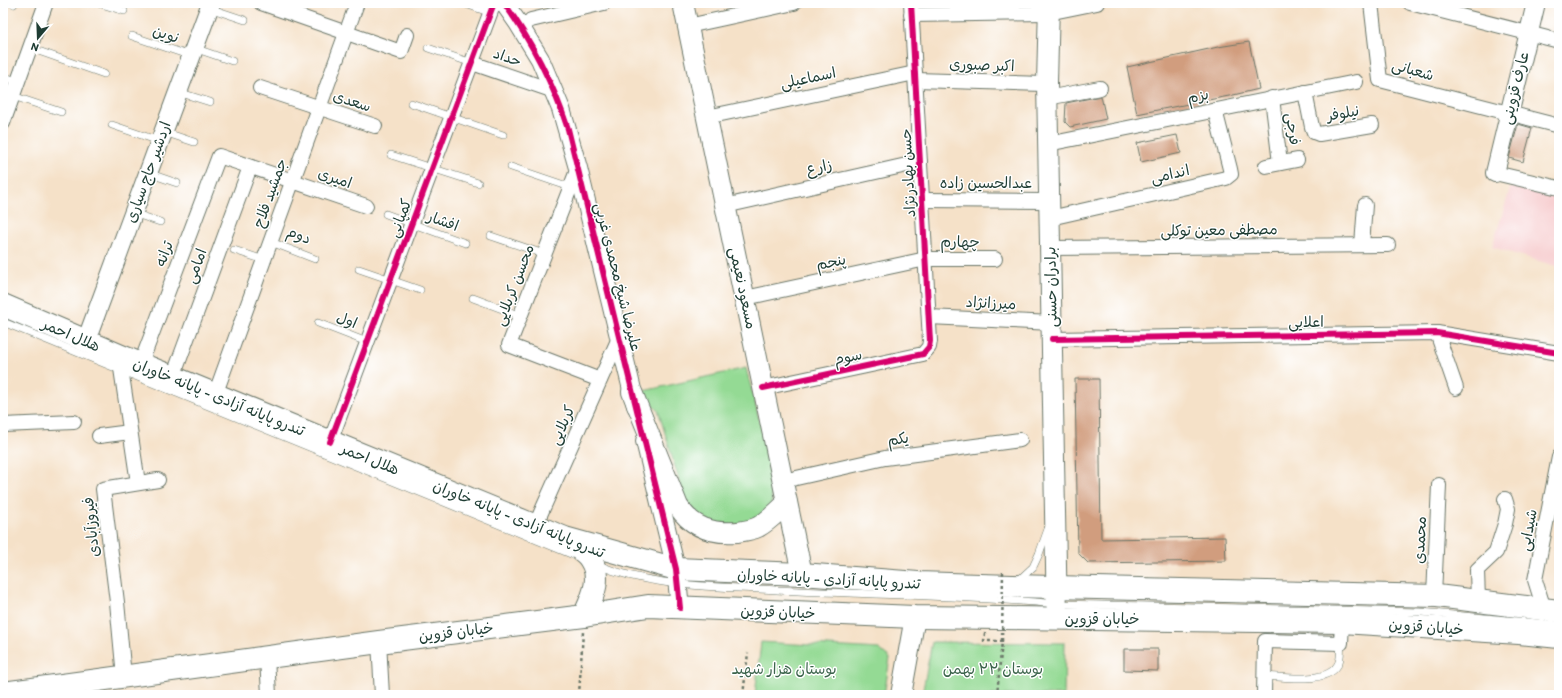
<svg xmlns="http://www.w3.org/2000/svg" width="1562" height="698" viewBox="0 0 1562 698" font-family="Itim,'Playpen Sans Arabic',sans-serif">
  <rect width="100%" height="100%" fill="#fff"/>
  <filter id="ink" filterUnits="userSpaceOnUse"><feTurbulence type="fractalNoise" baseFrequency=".025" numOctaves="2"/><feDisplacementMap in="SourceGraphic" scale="8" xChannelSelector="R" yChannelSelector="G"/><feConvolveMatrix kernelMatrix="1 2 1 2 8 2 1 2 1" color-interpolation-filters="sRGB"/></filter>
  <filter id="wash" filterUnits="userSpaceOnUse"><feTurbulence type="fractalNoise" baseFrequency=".012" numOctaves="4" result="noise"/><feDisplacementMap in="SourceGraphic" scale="16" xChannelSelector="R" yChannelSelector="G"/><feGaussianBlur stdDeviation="0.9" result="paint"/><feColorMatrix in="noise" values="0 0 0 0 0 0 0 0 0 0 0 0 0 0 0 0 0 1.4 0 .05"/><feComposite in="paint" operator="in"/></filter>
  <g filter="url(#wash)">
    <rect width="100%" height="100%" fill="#f5e1c8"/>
    <path fill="#f7cfd0" d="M1511 186 1559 197V267L1492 247Z"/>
    <g fill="#94da94" stroke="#5a8c64">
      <path d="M746 368C752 393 781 492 769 511 763 521 733 525 721 528L688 510 658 410 639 392Z"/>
      <path d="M761 642 879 649 890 658 884 695H755Z"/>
      <path d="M932 642 1065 643 1064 695H922Z"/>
    </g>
    <g id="blocks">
      <g fill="#d19d7e">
        <path d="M1249 42 1259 89 1229 96 1137 114 1127 67 1218 47Z"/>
        <path d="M1101 96 1106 119 1070 127 1065 122 1066 103Z"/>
        <path d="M1518 124 1532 128 1523 162 1509 158Z"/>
        <path d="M1177 135 1181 153 1141 162 1137 143Z"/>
        <path d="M1075 379H1099L1101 539 1225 537 1226 561 1088 563 1078 553Z"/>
        <path d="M1124 649H1158V671L1124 670Z"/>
      </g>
    </g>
  </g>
  <g filter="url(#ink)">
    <use href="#blocks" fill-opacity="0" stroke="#6a7668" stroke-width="1"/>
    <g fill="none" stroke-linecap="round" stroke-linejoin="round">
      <defs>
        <g id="service">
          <path d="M12 3 14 4"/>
          <path d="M98 3 124 11"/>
          <path d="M463 3 491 13"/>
          <path d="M209 8 245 20"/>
          <path d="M132 36 191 56"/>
          <path d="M30 48 104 74"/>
          <path d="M194 48 232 61"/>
          <path d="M428 48 472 63"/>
          <path d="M3 76 18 82"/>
          <path d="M178 92 210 102"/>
          <path d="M13 96 61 112"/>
          <path d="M411 103 503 135"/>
          <path d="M112 125 159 141"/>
          <path d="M164 132 194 142"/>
          <path d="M391 155 478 183"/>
          <path d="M511 167 570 187"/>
          <path d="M148 173 177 183"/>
          <path d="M133 213 160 222"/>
          <path d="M386 214 465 243"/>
          <path d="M491 236 544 254"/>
          <path d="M271 242 315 259"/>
          <path d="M234 250 264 260"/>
          <path d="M359 269 420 290"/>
          <path d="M473 298 521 316"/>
          <path d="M3 322 571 554"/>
          <path d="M318 323 367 342"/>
          <path d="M598 565C648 586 706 586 759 589 858 595 957 594 1056 604L1421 612 1559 625"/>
          <path d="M1018 581 1033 567 1039 554 1048 529"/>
          <path d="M1264 676C1284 677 1331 685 1339 662 1341 656 1340 649 1341 643"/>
        </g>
        <g id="minor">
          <path d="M261 3 401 52 407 35"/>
          <path d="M1371 3 1380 80 1559 126"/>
          <path d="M1410 3 1559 41"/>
          <path d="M911 15 1048 13 1097 3"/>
          <path d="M531 20 604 3"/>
          <path d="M688 26 794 3"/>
          <path d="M472 63 554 91"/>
          <path d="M916 80 1044 84 1047 83"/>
          <path d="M260 88 375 126"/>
          <path d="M1305 92 1312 127 1314 132 1319 134 1372 125"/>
          <path d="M1047 98 1100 88"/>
          <path d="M1272 98 1280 163"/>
          <path d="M707 117 915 73"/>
          <path d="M3 123 46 3"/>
          <path d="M1048 144 1356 82"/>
          <path d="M1266 166 1297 160"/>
          <path d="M578 168 509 345 600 380"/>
          <path d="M1495 173 1559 188"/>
          <path d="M922 200 1049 201"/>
          <path d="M725 206 920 162"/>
          <path d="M1050 218 1226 178 1231 174 1230 169 1215 110"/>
          <path d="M1362 245 1365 205"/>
          <path d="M1050 248 1388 245"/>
          <path d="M745 298 926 259H995"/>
          <path d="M929 317 1052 323"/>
          <path d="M1437 333 1456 388"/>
          <path d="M1052 339 1437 333 1559 353"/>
          <path d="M119 355 138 483"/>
          <path d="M141 363 219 156 366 206"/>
          <path d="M173 377 250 167"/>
          <path d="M763 388 923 354 929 347 930 341 911 3"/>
          <path d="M215 395 357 3"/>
          <path d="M3 425 74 422"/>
          <path d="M99 436 130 432"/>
          <path d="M330 442 494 3"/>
          <path d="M783 481 885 458 1020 440"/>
          <path d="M535 526 619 338"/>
          <path d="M1434 596 1439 485"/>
          <path d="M1478 601 1477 570 1496 552 1505 524 1508 509 1505 499"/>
          <path d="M1544 609 1535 580 1559 457"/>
          <path d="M379 642 382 695"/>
          <path d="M267 657 269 695"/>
          <path d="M124 677 117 602 103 489 158 480"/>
          <path d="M1264 695 1265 641 1341 643 1342 622"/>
        </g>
        <g id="tertiary">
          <path d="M504 3 518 23 540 59 561 109 578 168 636 406"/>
          <path d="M1495 173 1536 3"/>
          <path d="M86 341 211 3"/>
          <path d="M645 441 676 569 680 608"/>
        </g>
        <g id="secondary">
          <path d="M683 3 802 574"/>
          <path d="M1049 3 1047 83 1057 619"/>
          <path d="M632 392 678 506C692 528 712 534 737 532 744 531 752 530 758 527 769 521 778 511 787 503"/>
          <path d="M901 695 915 617"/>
        </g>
        <g id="primary">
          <path d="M3 305 119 355 565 538 676 569 802 574 918 583 1012 586 1437 596 1559 611"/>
          <path d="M570 543C576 547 586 552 590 559 603 578 592 598 584 616"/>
          <path d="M3 693 379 642 584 616 648 606 915 617 1342 622 1519 633 1559 637"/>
        </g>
      </defs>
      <use href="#service" stroke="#6a7668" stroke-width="8"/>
      <use href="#minor" stroke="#6a7668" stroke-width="16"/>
      <use href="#tertiary" stroke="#6a7668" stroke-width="20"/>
      <use href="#secondary" stroke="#6a7668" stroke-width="22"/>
      <use href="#primary" stroke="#6a7668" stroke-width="24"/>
      <g stroke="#6a7668" stroke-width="2.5" stroke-dasharray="3 3" stroke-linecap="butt">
        <path d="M985 633 984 641H1002L997 695"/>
        <path d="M579 695 583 632"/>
        <path d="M743 695 748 653"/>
      </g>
      <use href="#service" stroke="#fff" stroke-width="7"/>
      <use href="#minor" stroke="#fff" stroke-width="14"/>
      <use href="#tertiary" stroke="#fff" stroke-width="18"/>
      <use href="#secondary" stroke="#fff" stroke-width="20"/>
      <use href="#primary" stroke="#fff" stroke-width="22"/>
      <path stroke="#6a7668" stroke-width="2.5" stroke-dasharray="3 3" stroke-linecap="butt" d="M1002 641 1003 569"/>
      <defs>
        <g id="cycleway">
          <path d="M504 3C532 42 553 83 568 129L676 569 680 608"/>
          <path d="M1052 339 1437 333 1559 353"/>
          <path d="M763 388 923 354 929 347 930 341 911 3"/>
          <path d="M330 442 494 3"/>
        </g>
      </defs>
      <use href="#cycleway" stroke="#fff" stroke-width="8"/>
      <use href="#cycleway" stroke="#d6006c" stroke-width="6"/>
    </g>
  </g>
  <g text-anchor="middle" stroke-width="3" stroke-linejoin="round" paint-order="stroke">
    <g font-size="15" fill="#1f3d34" stroke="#fff">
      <text transform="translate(166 34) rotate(19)" y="5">نوین</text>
      <text transform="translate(507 57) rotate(19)" y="5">حداد</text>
      <text transform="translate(982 65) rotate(2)" y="5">اکبر صبوری</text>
      <text transform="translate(1413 70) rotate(16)" y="5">شعبانی</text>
      <text transform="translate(808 78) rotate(-12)" y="5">اسماعیلی</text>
      <text transform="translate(1515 88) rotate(-76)" y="5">عارف قزوینی</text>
      <text transform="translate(1198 96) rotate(-12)" y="5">بزم</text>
      <text transform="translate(352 101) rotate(18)" y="5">سعدی</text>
      <text transform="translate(1343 113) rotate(-10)" y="5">نیلوفر</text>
      <text transform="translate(1293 129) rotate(83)" y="5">فرجی</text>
      <text transform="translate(819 167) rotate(-13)" y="5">زارع</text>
      <text transform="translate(148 172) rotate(-70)" y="5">اردشیر حاج سیاری</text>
      <text transform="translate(908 173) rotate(-93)" y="5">حسن بهادرنژاد</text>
      <text transform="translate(1170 174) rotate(-13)" y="5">اندامی</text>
      <text transform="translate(335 178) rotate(19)" y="5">امیری</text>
      <text x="986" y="188">عبدالحسین زاده</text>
      <text transform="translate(270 193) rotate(-70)" y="5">جمشید فلاح</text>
      <text transform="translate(400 218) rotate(-69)" y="5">کمپانی</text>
      <text transform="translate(443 221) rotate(20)" y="5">افشار</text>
      <text transform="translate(1219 230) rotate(-1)" y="5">مصطفی معین توکلی</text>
      <text transform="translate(299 235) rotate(21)" y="5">دوم</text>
      <text x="960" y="247">چهارم</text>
      <text transform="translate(164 254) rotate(-69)" y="5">ترانه</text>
      <text transform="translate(831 262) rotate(-12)" y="5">پنجم</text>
      <text transform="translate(196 266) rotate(-70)" y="5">امامی</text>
      <text transform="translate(618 277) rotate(76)" y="5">علیرضا شیخ محمدی غربی</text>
      <text transform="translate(514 285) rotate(-69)" y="5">محسن کربلایی</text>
      <text transform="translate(1051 287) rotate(-91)" y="5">برادران حسنی</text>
      <text transform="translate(743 288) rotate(78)" y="5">مسعود نعیمی</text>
      <text transform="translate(991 303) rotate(3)" y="5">ميرزانژاد</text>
      <text transform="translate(347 320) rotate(22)" y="5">اول</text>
      <text transform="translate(1306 322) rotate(-1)" y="5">اعلایی</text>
      <text transform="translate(71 335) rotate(23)" y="5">هلال احمر</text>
      <text transform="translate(848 357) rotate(-12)" y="5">سوم</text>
      <text transform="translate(219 397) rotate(22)" y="5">تندرو پایانه آزادی - پایانه خاوران</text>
      <text transform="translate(562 425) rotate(-66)" y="5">کربلایی</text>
      <text transform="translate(898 439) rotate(-8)" y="5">یکم</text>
      <text transform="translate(370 459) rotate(22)" y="5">هلال احمر</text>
      <text transform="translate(519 519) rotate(22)" y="5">تندرو پایانه آزادی - پایانه خاوران</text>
      <text transform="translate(91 527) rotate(-96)" y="5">فیروزآبادی</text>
      <text transform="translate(1528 530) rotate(-79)" y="5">شیدایی</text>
      <text transform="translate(1420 540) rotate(-87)" y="5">محمدی</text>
      <text transform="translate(829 579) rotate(3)" y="5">تندرو پایانه آزادی - پایانه خاوران</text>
      <text transform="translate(778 612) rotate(2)" y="5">خیابان قزوین</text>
      <text x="1102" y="624">خیابان قزوین</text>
      <text transform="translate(1426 627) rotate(4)" y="5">خیابان قزوین</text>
      <text transform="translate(456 632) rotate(-7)" y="5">خیابان قزوین</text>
    </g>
    <g font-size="15" fill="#3c644c" stroke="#fff">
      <text x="784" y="674">بوستان هزار شهید</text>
      <text x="993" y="674">بوستان ۲۲ بهمن</text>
    </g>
  </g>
  <rect width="1562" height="698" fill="none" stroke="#fff" stroke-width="16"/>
  <g transform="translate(38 38) rotate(199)" stroke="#ffffff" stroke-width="3" paint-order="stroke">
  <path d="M0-3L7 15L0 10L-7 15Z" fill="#1f3d34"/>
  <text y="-6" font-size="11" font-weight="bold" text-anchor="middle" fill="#1f3d34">N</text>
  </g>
</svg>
